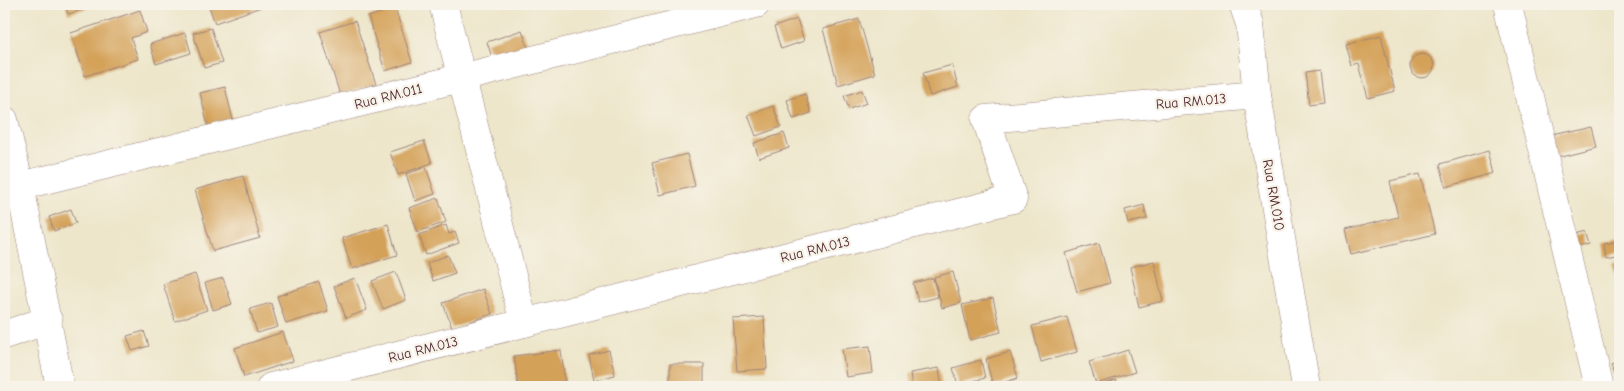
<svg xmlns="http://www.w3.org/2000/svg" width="1624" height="391" viewBox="0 0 1624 391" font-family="'Comic Neue',sans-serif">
  <rect width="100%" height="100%" fill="#f7f3e8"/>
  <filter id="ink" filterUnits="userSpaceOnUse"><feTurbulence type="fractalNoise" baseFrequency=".02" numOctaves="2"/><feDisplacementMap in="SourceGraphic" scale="10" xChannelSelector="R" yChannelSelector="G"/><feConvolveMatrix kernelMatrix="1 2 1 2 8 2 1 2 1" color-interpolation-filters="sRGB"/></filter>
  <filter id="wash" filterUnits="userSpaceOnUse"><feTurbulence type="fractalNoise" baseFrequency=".0096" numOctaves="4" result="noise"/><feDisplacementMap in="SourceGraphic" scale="20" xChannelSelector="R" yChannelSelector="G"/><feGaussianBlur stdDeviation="1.12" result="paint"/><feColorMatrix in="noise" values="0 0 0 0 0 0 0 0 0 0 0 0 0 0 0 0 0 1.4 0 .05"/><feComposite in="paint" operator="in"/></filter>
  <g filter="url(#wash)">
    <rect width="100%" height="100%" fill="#ede6ca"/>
    <g id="blocks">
      <g fill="#d4a159">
        <path d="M65 4H102L68 14Z"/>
        <path d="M208 4H260L261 7 215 23Z"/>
        <path d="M395 8 412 62 385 71 368 17Z"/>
        <path d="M140 10 147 32 131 38 138 59 85 76 71 33Z"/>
        <path d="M797 19 804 41 781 49 774 27Z"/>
        <path d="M859 19 875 74 838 85 823 29Z"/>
        <path d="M355 21 376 84 340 95 320 32Z"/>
        <path d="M211 28 222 63 204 68 193 33Z"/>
        <path d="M522 30 528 48 493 60 487 42Z"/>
        <path d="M185 33 191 53 156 64 150 44Z"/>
        <path d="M1381 35 1395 91 1368 98 1359 64 1352 66 1346 44Z"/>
        <circle cx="1422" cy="66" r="12"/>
        <path d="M952 65 958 87 930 96 923 73Z"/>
        <path d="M1319 71 1323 103 1309 105 1305 73Z"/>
        <path d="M225 87 233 120 208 126 200 93Z"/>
        <path d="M862 90 867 103 849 109 844 96Z"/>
        <path d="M805 94 811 113 793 119 787 100Z"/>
        <path d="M773 106 781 127 756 136 748 115Z"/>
        <path d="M1591 127 1596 146 1556 156 1551 136Z"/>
        <path d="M784 133 789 148 759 158 754 143Z"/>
        <path d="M424 141 432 163 398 175 390 152Z"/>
        <path d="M1490 150 1496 173 1446 187 1440 164Z"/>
        <path d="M687 154 695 186 660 195 652 163Z"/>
        <path d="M426 167 435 194 415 201 406 174Z"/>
        <path d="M1420 174 1435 234 1351 254 1345 230 1398 217 1390 181Z"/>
        <path d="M243 176 260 238 213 251 195 190Z"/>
        <path d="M438 198 446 222 418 232 409 208Z"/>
        <path d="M1144 205 1147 219 1128 223 1125 210Z"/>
        <path d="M71 209 76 223 54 231 49 217Z"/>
        <path d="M388 224 397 255 352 269 342 238Z"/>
        <path d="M446 225 449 234 455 232 459 243 426 255 419 235Z"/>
        <path d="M1587 232 1591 245 1577 249 1573 236Z"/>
        <path d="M1620 240V254L1606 257 1604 243Z"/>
        <path d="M1099 243 1110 283 1077 292 1066 253Z"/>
        <path d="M448 255 455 273 433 281 427 263Z"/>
        <path d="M1154 261 1163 301 1139 307 1130 267Z"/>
        <path d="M1620 263V279L1615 265Z"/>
        <path d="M396 272 406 300 383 309 372 281Z"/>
        <path d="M953 272 961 303 942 308 934 277Z"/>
        <path d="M195 274 207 310 175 321 163 284Z"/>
        <path d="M223 278 232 304 213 310 205 283Z"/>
        <path d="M355 278 367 310 346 318 334 286Z"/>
        <path d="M933 278 938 297 918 302 913 283Z"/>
        <path d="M319 282 328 311 286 324 277 296Z"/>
        <path d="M483 289 492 314 452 328 443 303Z"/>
        <path d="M993 298 1001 332 970 340 962 305Z"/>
        <path d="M271 303 278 327 257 333 250 309Z"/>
        <path d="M764 317 767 369 737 371 733 319Z"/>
        <path d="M1067 317 1077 352 1041 362 1032 326Z"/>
        <path d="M144 331 149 346 132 351 127 336Z"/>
        <path d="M283 332 293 361 244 377 235 348Z"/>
        <path d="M870 346 873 373 846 377 842 349Z"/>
        <path d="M561 350 565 381 518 387 514 356Z"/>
        <path d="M609 350 615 375 594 380 589 355Z"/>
        <path d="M1128 350 1135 372 1096 384 1089 362Z"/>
        <path d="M1010 352 1018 378 993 386 986 359Z"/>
        <path d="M981 360 985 378 958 385 953 368Z"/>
        <path d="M1620 360V387H1619L1611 363Z"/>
        <rect x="670" y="364" width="34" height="23"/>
        <path d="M939 368 942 387H912L910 373Z"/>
        <path d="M1116 380 1118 387H1095Z"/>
        <path d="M822 384 823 387H805V386Z"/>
      </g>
    </g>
  </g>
  <g filter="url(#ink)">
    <use href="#blocks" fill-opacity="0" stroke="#9c827a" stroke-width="1"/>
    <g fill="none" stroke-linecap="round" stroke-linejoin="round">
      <defs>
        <g id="street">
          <path d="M443 4 524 323"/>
          <path d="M1243 4 1250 24 1257 95 1306 387"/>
          <path d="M1508 4 1599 387"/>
          <path d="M4 120 20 186 60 387"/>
          <path d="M20 186 461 78 756 4"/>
          <path d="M4 335 48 320"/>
          <path d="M271 387 1013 199 986 119 1257 95"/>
        </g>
      </defs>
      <use href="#street" stroke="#9c827a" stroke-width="29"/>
      <use href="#street" stroke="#fff" stroke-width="28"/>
    </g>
  </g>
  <g text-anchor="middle" stroke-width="4.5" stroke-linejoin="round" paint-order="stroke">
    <g font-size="14" fill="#4a1f2b" stroke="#f7f3e8">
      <text transform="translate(388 96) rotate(-14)" y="5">Rua RM.011</text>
      <text transform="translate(1191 101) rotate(-5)" y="5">Rua RM.013</text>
      <text transform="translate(1274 195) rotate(80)" y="5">Rua RM.010</text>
      <text transform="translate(815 249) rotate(-14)" y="5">Rua RM.013</text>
      <text transform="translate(423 349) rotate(-14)" y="5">Rua RM.013</text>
    </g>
  </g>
  <rect width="1624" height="391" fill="none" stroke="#f7f3e8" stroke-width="20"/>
</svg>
